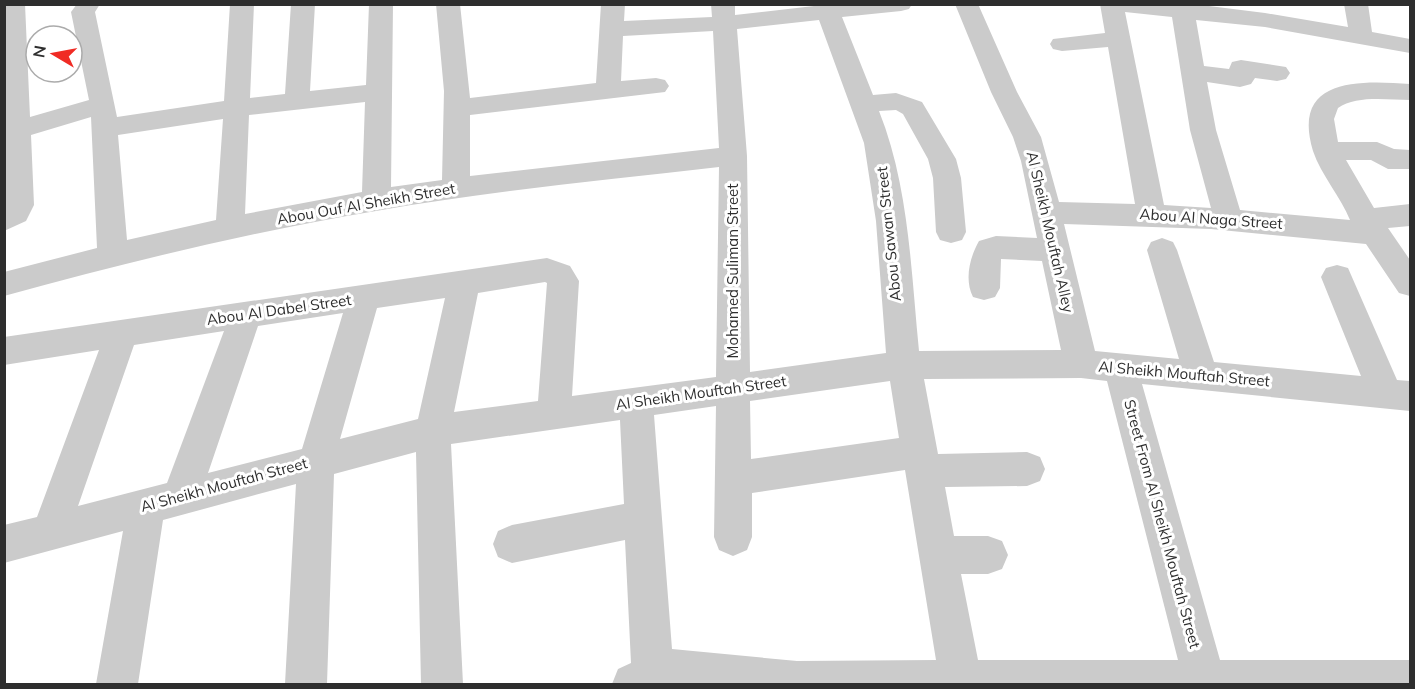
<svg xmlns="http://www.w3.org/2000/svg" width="1415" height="689" viewBox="0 0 1415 689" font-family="Mulish,sans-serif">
  <rect width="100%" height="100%" fill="#fff"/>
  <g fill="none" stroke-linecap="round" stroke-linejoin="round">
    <path fill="#cbcbcb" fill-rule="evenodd" d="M4 4H25L30 117 89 100 71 12 77 4H100L95 12 117 117 224 101 230 4H254L250 98 285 94 291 4H315L310 91 366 85 369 4H393L391 187 442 180 444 91 436 4H460L470 98 596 83 601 4H625L624 21 712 17 711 4H735V15L814 6V4H912L909 9 901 11 842 17 873 95 896 93 922 102 956 159 961 178 966 232 962 240 951 243 940 240 936 232 933 178 928 159 903 114 896 110 879 111C909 186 911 271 919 351L1061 350 1042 261 1001 259 1000 288 995 297 984 300 973 297C964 279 970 257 979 241L996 236 1037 238 1021 161 1013 137 991 92 955 4H978L1017 92 1041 137 1059 202 1135 204 1108 47 1062 51 1053 49 1050 44 1053 39 1105 33 1100 4H1193L1265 13 1348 27 1344 4H1368L1372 32 1410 39V53L1265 27 1196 20 1204 66 1229 69 1232 62 1241 60 1286 67 1290 73 1286 79 1277 81 1255 78 1251 84 1240 87 1207 82 1216 130 1240 210 1350 220C1341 197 1321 175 1313 151 1291 78 1358 80 1410 84V100C1388 100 1356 95 1338 108L1334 119 1338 142H1377L1394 149 1410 150V169H1388L1371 160H1346L1374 208 1410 204V226L1388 228 1410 260V296L1399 293 1366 244 1211 229 1064 224 1095 351 1179 359 1147 250 1151 242 1162 238 1173 242 1177 250 1214 362 1361 376 1321 277 1326 268 1337 265 1348 268 1397 380 1410 381V411L1142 384 1220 660H1410V684H612L618 669 631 663 625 540 512 563 498 557 493 544 498 531 512 525 624 504 620 420 451 444 463 684H421L416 452 334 474 327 684H285L296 484 163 520 138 684H96L123 531 4 563V525L37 517 99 350 4 365V337L547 258 570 266 579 281 572 396 716 377 719 167C605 180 490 191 376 211 251 232 127 262 4 296V272L97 248 91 117 31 135 34 205 26 221 4 231ZM1125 12 1172 17 1190 130 1211 208 1164 205ZM819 20 864 143 876 221 886 353 750 372 747 156 737 29ZM713 31 719 148 470 176V115L665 92 669 86 665 80 656 78 621 81 623 36ZM365 102 362 192 245 214 249 115ZM223 119 216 220 127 240 118 135ZM545 282 547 283 538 401 454 412 478 293ZM445 298 418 419 340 439 377 308ZM343 313 302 449 208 473 258 326ZM224 331 167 483 78 506 134 345ZM1081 378 1107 381 1178 660H978L961 574H988L1002 569 1008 555 1002 541 988 536H954L945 487 1027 486 1040 481 1045 469 1040 457 1027 452 938 454 924 379ZM890 381 899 438 751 459 750 401ZM716 406 714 537 719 550 733 556 747 550 752 537V493L905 470 936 660 797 661 672 649 654 415Z"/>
  </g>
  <g text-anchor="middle" stroke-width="6" stroke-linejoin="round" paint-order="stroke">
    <g font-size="15" fill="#2e2e2e" stroke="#fff">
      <text transform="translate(366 204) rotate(-10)" y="5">Abou Ouf Al Sheikh Street</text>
      <text transform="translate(1211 219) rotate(4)" y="5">Abou Al Naga Street</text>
      <text transform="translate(1050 232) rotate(77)" y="5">Al Sheikh Mouftah Alley</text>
      <text transform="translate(889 234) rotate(-96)" y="5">Abou Sawan Street</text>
      <text transform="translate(733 271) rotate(-90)" y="5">Mohamed Suliman Street</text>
      <text transform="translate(279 310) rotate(-8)" y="5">Abou Al Dabel Street</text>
      <text transform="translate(1184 374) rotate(5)" y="5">Al Sheikh Mouftah Street</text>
      <text transform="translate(701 393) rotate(-8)" y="5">Al Sheikh Mouftah Street</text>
      <text transform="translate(224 485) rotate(-15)" y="5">Al Sheikh Mouftah Street</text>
      <text transform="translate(1162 524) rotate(75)" y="5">Street From Al Sheikh Mouftah Street</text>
    </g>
  </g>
  <rect width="1415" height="689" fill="none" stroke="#2e2e2e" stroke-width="12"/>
  <g transform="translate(54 54) rotate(280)"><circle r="28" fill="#ffffff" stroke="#ababab" stroke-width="1.5"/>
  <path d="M0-4.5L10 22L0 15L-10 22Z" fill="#f02b24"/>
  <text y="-9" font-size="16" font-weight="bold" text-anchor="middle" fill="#2e2e2e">N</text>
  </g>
</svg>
